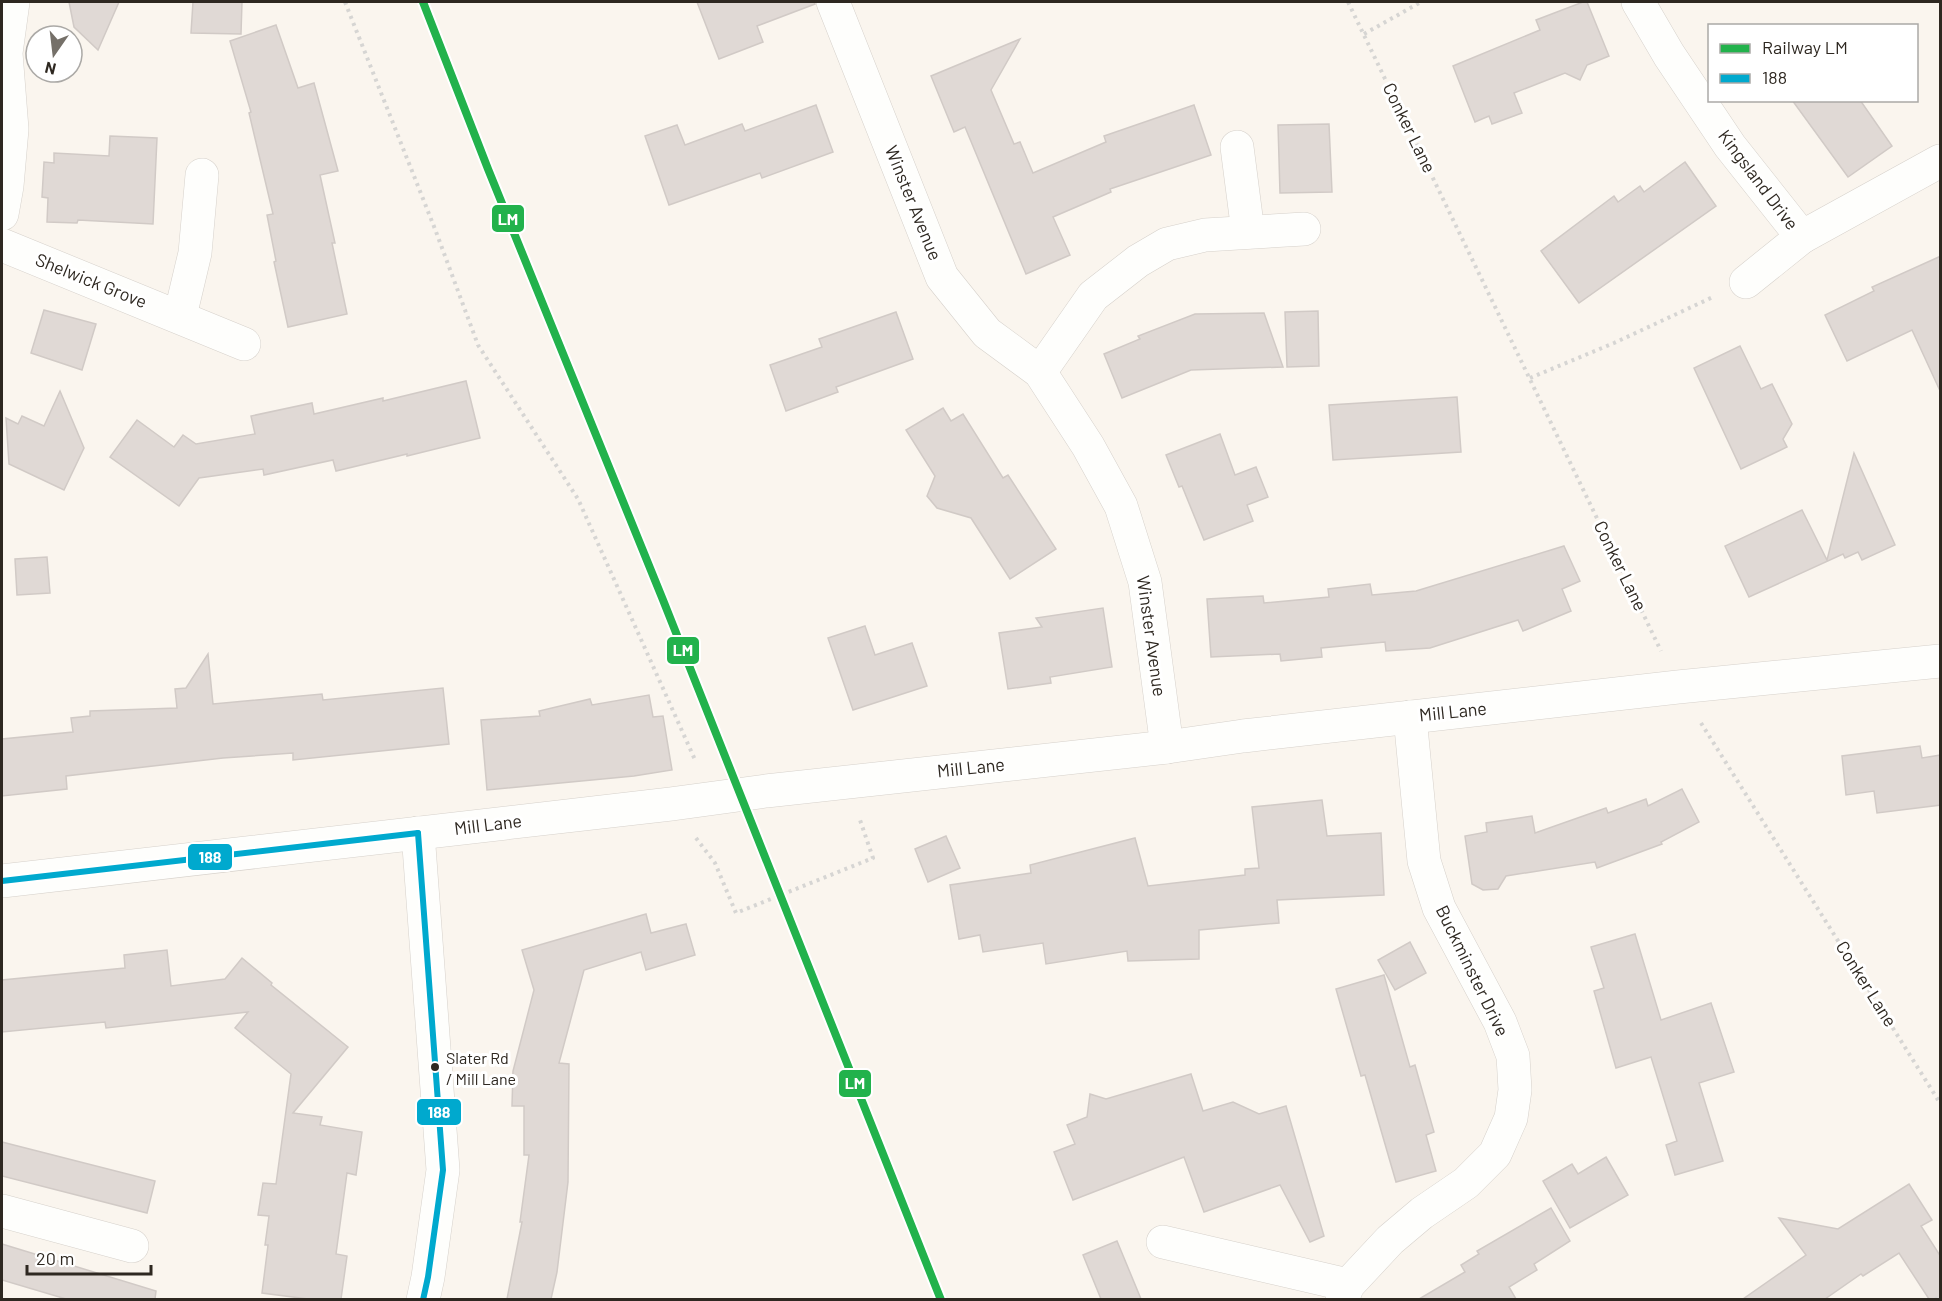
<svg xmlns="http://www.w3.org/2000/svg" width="1942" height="1301" viewBox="0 0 1942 1301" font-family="Barlow,sans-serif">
  <rect width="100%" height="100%" fill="#faf5ee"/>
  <g fill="#e0d9d5" stroke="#d1cac6" stroke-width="1.5">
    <path d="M69 2H119L98 50 74 27Z"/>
    <path d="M193 2H242L241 34 191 33Z"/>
    <path d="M697 2H814L815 4 757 26 763 42 719 59Z"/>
    <path d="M1583 2H1587L1609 56 1587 65 1580 80 1565 73 1514 93 1522 113 1492 124 1489 116 1475 122 1453 66 1540 30 1536 20Z"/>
    <path d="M276 25 298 88 314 83 338 171 320 175 335 243H332L347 314 288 327 274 262 276 261 267 215 273 214 249 113 251 112 230 41Z"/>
    <path d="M1020 39 991 90 1014 144 1020 142 1033 173 1106 142 1104 136 1194 105 1211 155 1110 189 1111 192 1053 217 1070 255 1026 274 965 127 954 132 931 76Z"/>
    <path d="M1792 100H1860L1892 146 1848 177Z"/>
    <path d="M816 105 833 152 762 178 760 173 669 205 645 136 677 125 685 145 742 124 745 131Z"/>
    <path d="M1329 124 1332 192 1280 193 1278 125Z"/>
    <path d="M110 136 157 138 153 224 78 220 77 223 47 222 48 198 42 197 44 162 54 163V153L109 156Z"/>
    <path d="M1685 162 1716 206 1579 303 1541 251 1614 196 1618 202 1640 186 1644 192Z"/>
    <path d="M1941 256V393L1912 330 1847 361 1825 315 1874 291 1872 287Z"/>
    <path d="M44 310 96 324 82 370 31 353Z"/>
    <path d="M1318 311 1319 366 1287 367 1285 312Z"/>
    <path d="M896 312 913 359 836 387 838 392 786 411 770 365 822 347 819 339Z"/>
    <path d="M1264 313 1283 367 1191 370 1122 398 1104 354 1140 339 1138 336 1195 314Z"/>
    <path d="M1740 346 1761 389 1772 384 1792 424 1783 439 1787 447 1741 469 1694 368Z"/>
    <path d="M466 381 480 438 407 456V454L336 471 333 460 264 475 263 469 199 478 179 506 110 457 137 420 174 447 183 435 196 444 255 434 251 416 312 403 314 414 383 398V401Z"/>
    <path d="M60 391 84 448 64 490 9 464 6 418 18 424 22 416 44 426Z"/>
    <path d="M1457 397 1461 452 1333 460 1329 405Z"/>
    <path d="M943 408 951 421 963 414 1003 478 1008 475 1056 549 1010 579 971 518 937 508 927 496 935 476 906 430Z"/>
    <path d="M1220 434 1235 475 1256 467 1268 497 1247 505 1253 521 1204 540 1182 486 1179 487 1166 455Z"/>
    <path d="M1854 453 1895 545 1862 560 1858 552 1845 558 1843 554 1749 597 1725 546 1802 510 1827 560Z"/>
    <path d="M1564 546 1580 581 1562 589 1571 611 1523 631 1518 620 1430 648 1386 651 1385 642 1321 648 1322 657 1281 661 1280 654 1211 657 1207 599 1263 596 1264 603 1329 597 1328 589 1370 584 1372 595 1416 591Z"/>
    <path d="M47 557 50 593 17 595 15 559Z"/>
    <path d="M1103 608 1112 667 1050 677 1051 683 1008 689 999 633 1042 627 1036 618Z"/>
    <path d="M865 626 875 655 912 643 927 686 853 710 828 638Z"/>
    <path d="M208 654 213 704 322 694 323 700 443 688 449 744 293 760V753L223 758 66 776 67 789 2 796V739L73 732 71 718 90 716V711L177 708 175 689 186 688Z"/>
    <path d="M649 695 653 717 663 716 672 770 634 776 487 790 481 720 540 716 539 711 590 699 592 705Z"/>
    <path d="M1920 746 1922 758 1941 755V805L1877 813 1874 791 1846 795 1842 756Z"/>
    <path d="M1682 789 1699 822 1661 842 1662 844 1597 868 1595 862 1506 876 1498 889 1483 890 1472 884 1465 836 1487 832 1486 823 1532 816 1535 833 1606 808 1608 813 1646 799 1648 806Z"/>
    <path d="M1322 800 1327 836 1381 833 1384 895 1277 900 1279 923 1199 930V959L1128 961 1127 951 1046 964 1043 943 983 952 980 935 959 939 950 885 1031 873 1030 865 1135 838 1148 886 1245 875V869L1259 868 1252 807Z"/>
    <path d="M946 836 960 868 928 882 915 849Z"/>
    <path d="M646 914 651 933 686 924 695 955 646 970 641 952 584 970 559 1063 569 1064 568 1182 557 1272 551 1299H507L522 1222H520L529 1155H524V1106H512L513 1071 534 990 522 950Z"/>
    <path d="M1635 934 1661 1020 1711 1003 1734 1072 1699 1083 1723 1161 1675 1175 1666 1145 1677 1141 1651 1057 1616 1068 1594 991 1604 988 1591 947Z"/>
    <path d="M1410 942 1426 973 1395 990 1378 960Z"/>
    <path d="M167 950 171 986 225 979 242 958 272 983 271 985 348 1047 293 1113 322 1117 320 1125 362 1132 356 1175 347 1173 336 1254 347 1256 341 1299H308L262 1293 268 1245H265L269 1216 258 1215 263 1183 276 1184 291 1074 235 1028 248 1012 106 1028 105 1022 2 1032V980L125 968 124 955Z"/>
    <path d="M1384 975 1410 1067 1415 1065 1434 1132 1426 1135 1436 1171 1396 1182 1365 1075 1361 1076 1336 989Z"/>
    <path d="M1191 1074 1203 1111 1233 1102 1259 1114 1286 1106 1324 1236 1310 1242 1280 1185 1204 1212 1184 1157 1073 1200 1054 1152 1075 1144 1067 1125 1087 1117 1090 1094 1106 1099Z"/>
    <path d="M2 1142 155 1181 147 1213 2 1176Z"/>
    <path d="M1606 1157 1628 1195 1570 1228 1543 1181 1572 1164 1578 1174Z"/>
    <path d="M1909 1184 1932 1220 1921 1226 1941 1257V1299H1929L1899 1253 1863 1276 1861 1274 1825 1299H1743L1806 1255 1779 1218 1838 1229Z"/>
    <path d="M1551 1208 1570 1241 1534 1264 1537 1270 1509 1287 1516 1299H1419L1465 1272 1461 1265 1479 1254 1477 1251Z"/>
    <path d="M1117 1241 1141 1299H1101L1083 1255Z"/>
    <path d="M2 1244 156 1291 155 1299H66L2 1280Z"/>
  </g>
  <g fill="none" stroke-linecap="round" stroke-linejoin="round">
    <defs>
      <g id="minor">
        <path d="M833 2 942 277 987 333 1040 372 1088 446 1121 506 1145 582 1167 747"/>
        <path d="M1638 2 1669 55 1730 146 1802 237 1940 161"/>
        <path d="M1237 147 1248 232"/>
        <path d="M2 214 7 186 12 129 6 53 13 2"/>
        <path d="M2 245 244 344"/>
        <path d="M1746 282 1802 237"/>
        <path d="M180 316 195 253 202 175"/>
        <path d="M1040 372 1093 296 1138 261 1167 244 1205 235 1304 229"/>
        <path d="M418 833 443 1170 428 1277 423 1300"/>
        <path d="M2 881 671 804 766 791 1167 747 1243 736 1678 687 1940 661"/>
        <path d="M2 1211 132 1246"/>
        <path d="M1163 1242 1348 1285"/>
        <path d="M1342 1300 1348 1285 1390 1240 1422 1213 1466 1183 1495 1154 1511 1118 1515 1090 1513 1056 1500 1022 1439 908 1424 861 1410 717"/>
      </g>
    </defs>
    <use href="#minor" stroke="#d6d1cb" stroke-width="34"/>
    <g stroke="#d6d5d3" stroke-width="4" stroke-dasharray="3 4.5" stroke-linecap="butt">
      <path d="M345 2 435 229 478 345 578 499 696 762"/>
      <path d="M1348 2 1661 651"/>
      <path d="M1364 34 1421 2"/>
      <path d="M1530 378 1614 343 1713 297"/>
      <path d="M1701 723 1940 1103"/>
      <path d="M696 838 715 863 736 913 873 858 859 817"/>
      <path d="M1935 1300 1940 1296"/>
    </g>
    <use href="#minor" stroke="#fefefc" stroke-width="33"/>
    <defs>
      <g id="bus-1">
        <path d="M418 833 443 1170 428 1277 423 1300"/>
        <path d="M2 881 418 833"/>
      </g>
    </defs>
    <use href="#bus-1" stroke="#fff" stroke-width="10"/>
    <use href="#bus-1" stroke="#00a9ce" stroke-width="6"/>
    <defs>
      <path id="rail-1" d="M423 2 488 169 663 600 941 1300"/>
    </defs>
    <use href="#rail-1" stroke="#fff" stroke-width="12"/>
    <use href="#rail-1" stroke="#22b24c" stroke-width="8"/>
  </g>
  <circle fill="#2e2821" stroke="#fff" stroke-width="2" cx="435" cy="1067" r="5"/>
  <g text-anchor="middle" stroke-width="6" stroke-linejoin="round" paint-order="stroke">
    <g font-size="16" fill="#2e2821" stroke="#fff" text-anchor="start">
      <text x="446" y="1064">Slater Rd<tspan x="446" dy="21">/ Mill Lane</tspan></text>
    </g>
    <g font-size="18" fill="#2e2821" stroke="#fff">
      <text transform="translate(1409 128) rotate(64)" y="6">Conker Lane</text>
      <text transform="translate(1758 180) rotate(53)" y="6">Kingsland Drive</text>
      <text transform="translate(913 203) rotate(68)" y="6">Winster Avenue</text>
      <text transform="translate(91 281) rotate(22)" y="6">Shelwick Grove</text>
      <text transform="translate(1620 566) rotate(64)" y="6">Conker Lane</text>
      <text transform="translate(1151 636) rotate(82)" y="6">Winster Avenue</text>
      <text transform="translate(1453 712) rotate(-6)" y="6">Mill Lane</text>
      <text transform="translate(971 768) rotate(-6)" y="6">Mill Lane</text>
      <text transform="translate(488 825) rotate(-7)" y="6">Mill Lane</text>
      <text transform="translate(1472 971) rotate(64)" y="6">Buckminster Drive</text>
      <text transform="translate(1866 984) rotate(58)" y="6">Conker Lane</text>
    </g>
  </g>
  <g stroke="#fff" stroke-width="2">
    <rect x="491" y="204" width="34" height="29" rx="6" fill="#22b24c"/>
    <rect x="666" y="636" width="34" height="29" rx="6" fill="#22b24c"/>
    <rect x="187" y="843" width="46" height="28" rx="6" fill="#00a9ce"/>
    <rect x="838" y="1069" width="34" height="29" rx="6" fill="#22b24c"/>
    <rect x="416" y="1098" width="46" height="28" rx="6" fill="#00a9ce"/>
  </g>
  <g font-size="16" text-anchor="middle" font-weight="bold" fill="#fff">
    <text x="508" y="225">LM</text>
    <text x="683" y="656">LM</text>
    <text x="210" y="863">188</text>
    <text x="855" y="1089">LM</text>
    <text x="439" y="1118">188</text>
  </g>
  <rect width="1942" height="1301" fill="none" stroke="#2e2821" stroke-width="6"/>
  <rect x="1708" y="24" width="210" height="78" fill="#ffffff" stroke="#aba9a6" stroke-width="1.5"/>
  <rect x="1720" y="44" width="30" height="9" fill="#22b24c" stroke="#aba9a6" stroke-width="1.5"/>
  <text x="1762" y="54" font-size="18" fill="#2e2821">Railway LM</text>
  <rect x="1720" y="74" width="30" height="9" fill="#00a9ce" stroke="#aba9a6" stroke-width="1.5"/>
  <text x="1762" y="84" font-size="18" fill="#2e2821">188</text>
  <g transform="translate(54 54) rotate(194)"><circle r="28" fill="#ffffff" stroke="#aba9a6" stroke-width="1.5"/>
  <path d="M0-4.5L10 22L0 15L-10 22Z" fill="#757069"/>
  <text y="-9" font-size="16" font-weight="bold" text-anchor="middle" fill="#2e2821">N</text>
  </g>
  <path d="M27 1265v9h124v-9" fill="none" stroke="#2e2821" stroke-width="3"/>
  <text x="36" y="1265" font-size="18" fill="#2e2821" stroke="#ffffff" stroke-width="4.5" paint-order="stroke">20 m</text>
</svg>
